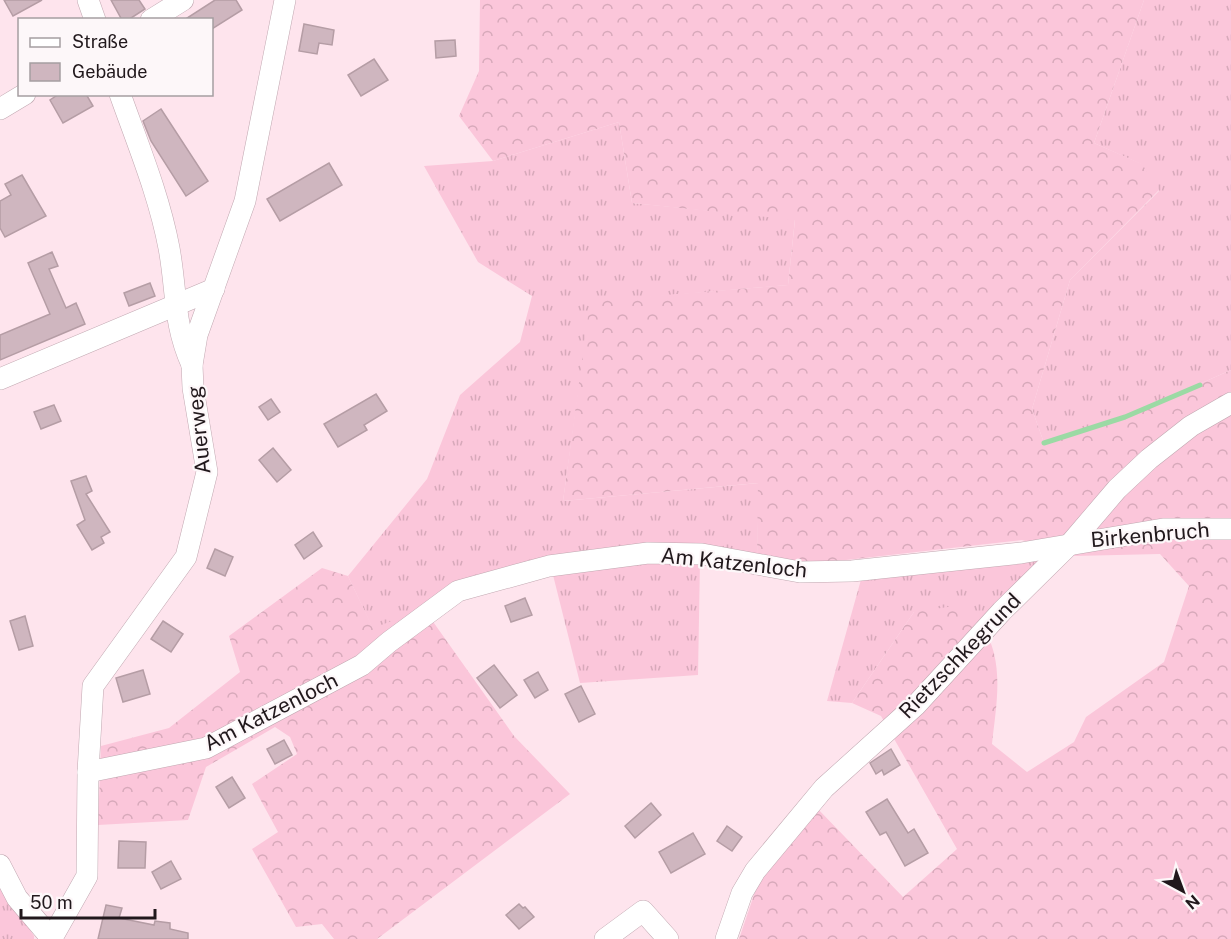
<svg xmlns="http://www.w3.org/2000/svg" width="1231" height="939" viewBox="0 0 1231 939" font-family="'Public Sans',sans-serif">
  <defs>
    <pattern id="grass-tufts" width="24" height="20" patternUnits="userSpaceOnUse" patternTransform="scale(1.5)"><rect width="24" height="20" fill="#fbc6da"/><path d="M3 7l-1-3M5 7V3M7 7l1-3M15 17l-1-3M17 17v-4M19 17l1-3" fill="none" stroke="#d7a9ba"/></pattern>
    <pattern id="forest-crowns" width="20" height="18" patternUnits="userSpaceOnUse" patternTransform="scale(1.5)"><rect width="20" height="18" fill="#fbc6da"/><path d="M2 6a3 3 0 1 1 6 0M12 15a3 3 0 1 1 6 0" fill="none" stroke="#d7a9ba"/></pattern>
  </defs>
  <rect width="100%" height="100%" fill="#fee4ed"/>
  <g fill="url(#grass-tufts)">
    <path d="M1144 0H1231V370L1125 417 1044 443 1032 409 1070 280 1159 191 1141 164 1094 143Z"/>
    <path d="M619 122 632 203 795 219 788 285 591 302 563 501 759 483 757 558 549 566 373 629 348 576 427 479 460 395 520 342 532 296 478 262 424 166 493 161Z"/>
    <path d="M1048 557 980 624 914 612 852 703 827 701 862 576Z"/>
    <path d="M645 561H700L698 675 580 683 553 575Z"/>
    <path d="M0 884 34 936V939H0Z"/>
  </g>
  <g fill="url(#forest-crowns)">
    <path d="M480 0H1144L1094 143 1142 164 1159 190 1070 280 1032 409 1044 443 1125 417 1231 370V939H739L759 880 816 807 903 897 957 849 881 716 852 703 914 612 961 605C967 611 975 618 981 625 1006 659 996 706 992 744L1027 772 1074 742 1086 717 1164 662 1189 586 1160 554 1074 556 1022 540 802 565 757 558 758 483 563 501 590 301 788 285 795 220 632 203 619 122 493 161 459 116 479 71Z"/>
    <path d="M322 568 348 576 373 628 424 609 514 736 570 794 377 939H334L322 924 296 927 252 849 278 832 252 784 297 754 290 737 275 727 206 767 188 820 98 825 101 746 169 728 240 672 229 636Z"/>
  </g>
  <g fill="none" stroke-linecap="round" stroke-linejoin="round">
    <path stroke="#9bdaa4" stroke-width="5" d="M1044 443 1125 417 1200 385"/>
  </g>
  <g fill="#cfb6bf" stroke="#b59da5" stroke-width="1.5">
    <path d="M4 0H42L13 16Z"/>
    <path d="M111 0H139L145 9 128 20H122Z"/>
    <path d="M215 0H236L242 10 212 29V20H184Z"/>
    <path d="M304 24 334 30 332 45 319 43 317 54 299 51Z"/>
    <path d="M455 40 456 56 436 58 435 41Z"/>
    <path d="M374 59 388 80 361 96 348 75Z"/>
    <path d="M59 94H86L93 106 63 123 50 100Z"/>
    <path d="M161 109 208 181 186 196 151 141 143 121Z"/>
    <path d="M329 163 342 185 280 221 267 199Z"/>
    <path d="M22 175 46 216 5 237 0 228V201L11 195 5 184Z"/>
    <path d="M52 252 58 266 49 269 66 308 76 303 85 324 0 360V335L50 314 28 263Z"/>
    <path d="M150 283 155 296 129 306 124 293Z"/>
    <path d="M376 394 387 411 364 425 367 430 338 447 324 424Z"/>
    <path d="M271 399 280 412 268 420 259 407Z"/>
    <path d="M54 405 61 421 41 429 34 412Z"/>
    <path d="M273 448 291 470 277 482 259 460Z"/>
    <path d="M86 476 92 491 86 494 110 532 101 537 104 543 92 550 77 525 85 520 71 481Z"/>
    <path d="M313 532 322 546 304 559 295 545Z"/>
    <path d="M215 549 233 557 225 576 207 568Z"/>
    <path d="M525 598 532 615 511 622 505 606Z"/>
    <path d="M25 616 33 646 19 650 10 621Z"/>
    <path d="M163 621 183 634 171 652 151 639Z"/>
    <path d="M494 665 517 695 500 708 477 678Z"/>
    <path d="M143 670 150 694 123 702 116 678Z"/>
    <path d="M538 672 548 690 535 698 524 680Z"/>
    <path d="M581 686 595 714 579 722 565 694Z"/>
    <path d="M284 740 292 755 275 764 267 749Z"/>
    <path d="M891 749 900 765 884 775 882 770 876 774 870 763Z"/>
    <path d="M232 777 245 798 229 808 216 787Z"/>
    <path d="M887 799 908 833 914 829 928 853 905 866 886 832 880 835 866 812Z"/>
    <path d="M651 803 661 815 635 838 625 826Z"/>
    <path d="M727 826 742 837 732 851 717 841Z"/>
    <path d="M693 833 705 854 671 873 659 852Z"/>
    <path d="M119 841 146 842 145 868H118Z"/>
    <path d="M171 861 181 879 161 889 152 872Z"/>
    <path d="M519 904 523 908 525 907 534 917 519 929 506 915Z"/>
    <path d="M106 905 122 908 119 918 154 925 155 921 170 923V929L188 933V939H98Z"/>
  </g>
  <g fill="none" stroke-linecap="round" stroke-linejoin="round">
    <defs>
      <g id="minor">
        <path d="M88 0 95 20"/>
        <path d="M151 20 183 0"/>
        <path d="M120 94C138 145 159 195 169 248 177 291 173 323 192 365"/>
        <path d="M0 109 25 94"/>
        <path d="M0 379 214 289"/>
        <path d="M88 772 206 748 362 665 389 642 458 591 549 566 648 553 702 554 800 572 852 571 1021 553 1163 529H1231"/>
        <path d="M0 865 17 898 52 939"/>
        <path d="M52 938 87 876 88 772 93 686 186 557 207 472 193 388 192 365 197 335 245 201 285 0"/>
        <path d="M605 939 643 911 668 939"/>
        <path d="M726 939 742 893 755 871 824 788 916 705 1002 611 1070 544 1117 489 1149 459 1191 426 1231 403"/>
      </g>
    </defs>
    <use href="#minor" stroke="#c1a8b1" stroke-width="22"/>
    <use href="#minor" stroke="#fff" stroke-width="21"/>
  </g>
  <g text-anchor="middle" stroke-width="4.5" stroke-linejoin="round" paint-order="stroke">
    <g font-size="21" fill="#21181c" stroke="#fdf7f9">
      <text transform="translate(199 430) rotate(-96)" y="7">Auerweg</text>
      <text transform="translate(1150 535) rotate(-5)" y="7">Birkenbruch</text>
      <text transform="translate(734 563) rotate(6)" y="7">Am Katzenloch</text>
      <text transform="translate(960 656) rotate(-46)" y="7">Rietzschkegrund</text>
      <text transform="translate(271 712) rotate(-27)" y="7">Am Katzenloch</text>
    </g>
  </g>
  <rect x="18" y="18" width="195" height="78" fill="#fdf7f9" stroke="#a59ea1" stroke-width="1.5"/>
  <rect x="30" y="38" width="30" height="9" fill="#ffffff" stroke="#a59ea1" stroke-width="1.5"/>
  <text x="72" y="48" font-size="18" fill="#21181c">Straße</text>
  <rect x="30" y="63" width="30" height="18" fill="#cfb6bf" stroke="#a59ea1" stroke-width="1.5"/>
  <text x="72" y="78" font-size="18" fill="#21181c">Gebäude</text>
  <g transform="translate(1183 891) rotate(139)" stroke="#fdf7f9" stroke-width="4.5" paint-order="stroke">
  <path d="M0-4.5L10 22L0 15L-10 22Z" fill="#21181c"/>
  <text y="-9" font-size="16" font-weight="bold" text-anchor="middle" fill="#21181c">N</text>
  </g>
  <path d="M21 909v9h134v-9" fill="none" stroke="#21181c" stroke-width="3"/>
  <text x="30" y="909" font-size="18" fill="#21181c" stroke="#fdf7f9" stroke-width="4.5" paint-order="stroke">50 m</text>
</svg>
